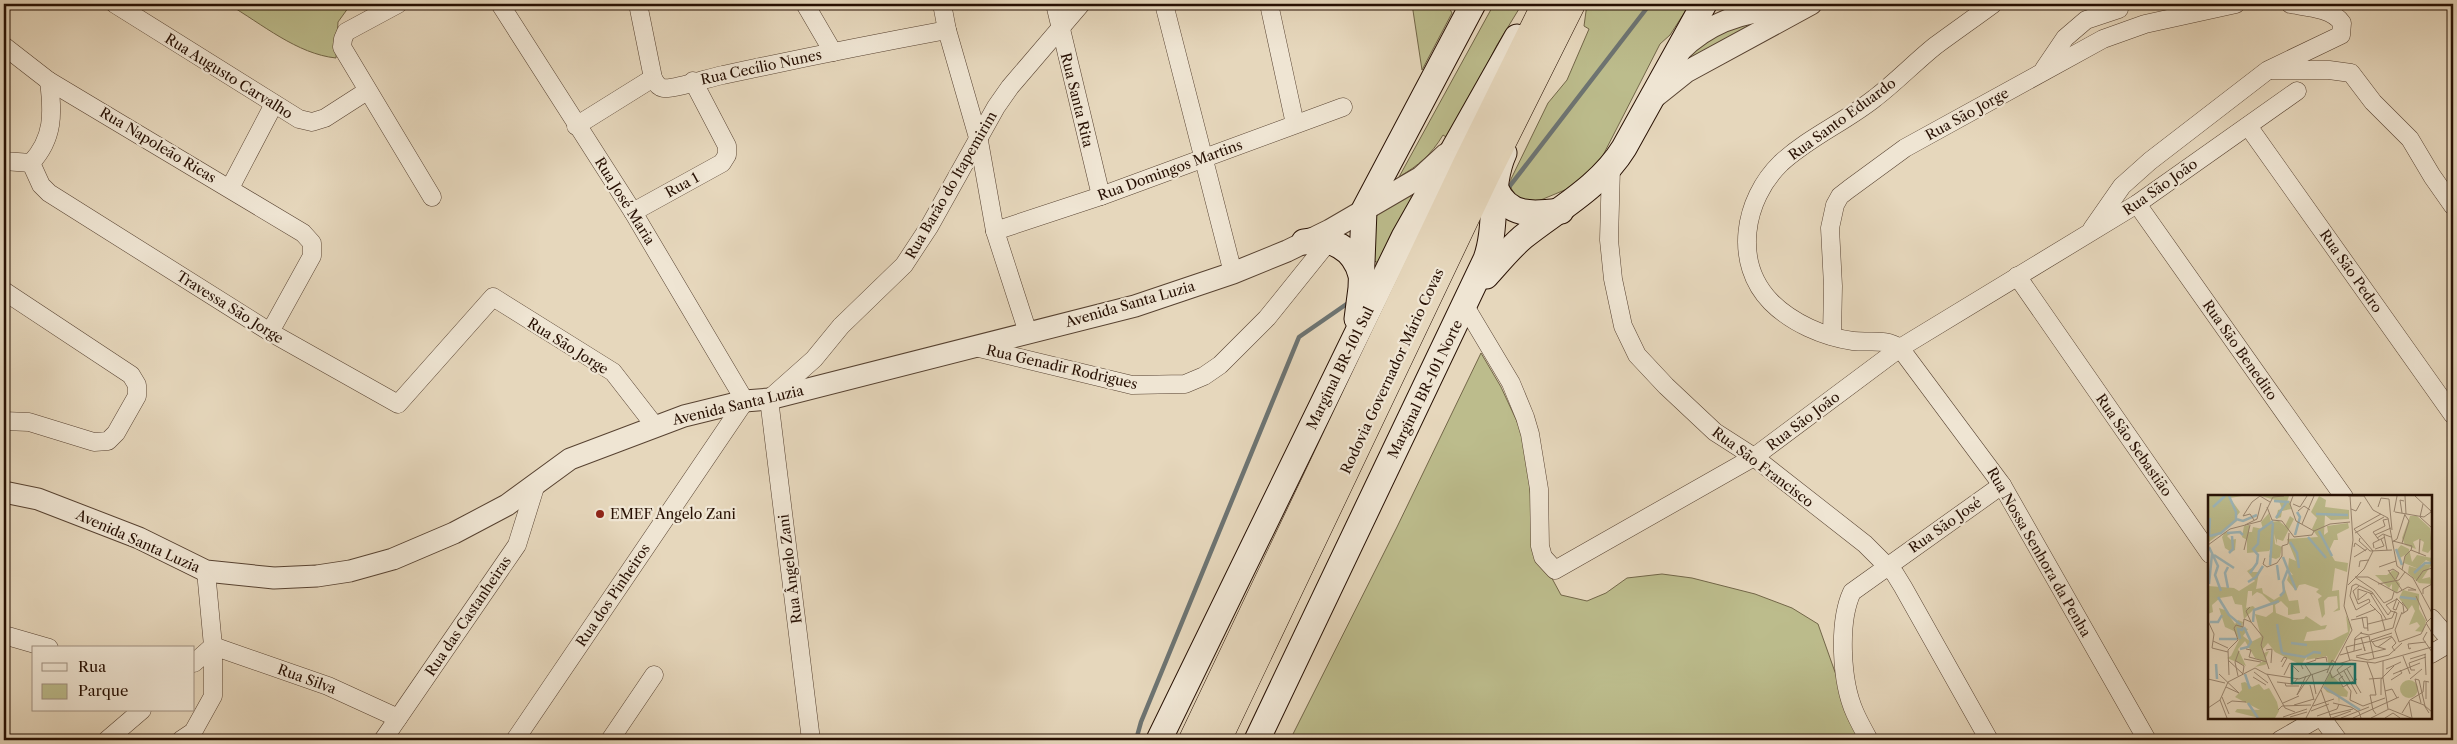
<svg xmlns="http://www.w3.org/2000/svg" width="2457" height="744" viewBox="0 0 2457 744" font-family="'Libre Caslon Text',serif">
  <rect width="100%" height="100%" fill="#e6d7bc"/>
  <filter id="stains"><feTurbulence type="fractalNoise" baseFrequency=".004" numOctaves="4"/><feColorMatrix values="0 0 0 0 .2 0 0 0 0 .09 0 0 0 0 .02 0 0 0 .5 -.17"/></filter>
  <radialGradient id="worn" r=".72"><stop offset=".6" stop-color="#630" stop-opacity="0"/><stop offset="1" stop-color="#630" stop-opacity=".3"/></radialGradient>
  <g fill="#bcbc8c" stroke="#726648">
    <path d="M228 4H351L338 22 336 58C297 54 262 24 228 4Z"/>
    <path d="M1412 4H1447L1452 13 1422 70Z"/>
    <path d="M1494 4H1522L1497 45 1449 139 1443 135C1431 155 1419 165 1399 177Z"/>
    <path d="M1587 4H1690L1670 35 1660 44 1597 167 1572 187 1531 204C1519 198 1509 195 1511 179L1548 103 1567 80 1589 29 1584 26Z"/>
    <path d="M1770 15 1699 56 1682 62 1718 32Z"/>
    <path d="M1409 193 1412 199 1378 263 1373 260 1374 213Z"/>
    <path d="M1481 353 1501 387 1526 441 1535 547 1561 595 1587 601 1606 593 1627 578 1662 574 1692 578 1755 594 1792 608 1818 624 1859 740H1290L1397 527Z"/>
  </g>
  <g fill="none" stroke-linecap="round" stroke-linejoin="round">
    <g stroke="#6d7472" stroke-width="4.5">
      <path d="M1506 191 1650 4"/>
      <path d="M1136 740 1141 722 1299 337 1351 301"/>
    </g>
    <defs>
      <g id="minor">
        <path d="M115 4 299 119 312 122 325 118 367 91"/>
        <path d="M398 4 346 32 343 39 342 47 432 197"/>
        <path d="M500 4 633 212 745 401 515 740"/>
        <path d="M638 4 653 78C655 82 658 87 663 88 673 90 711 77 723 75 797 59 872 44 947 30"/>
        <path d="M805 4 833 52"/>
        <path d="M942 4 947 30 979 141 995 231 1028 333"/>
        <path d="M1055 4 1101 196"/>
        <path d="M1164 4 1233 273"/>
        <path d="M1269 4 1295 124"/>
        <path d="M1993 4C1974 18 1954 32 1935 46 1914 63 1896 82 1875 98 1845 122 1809 137 1781 163 1743 200 1733 263 1771 302 1792 323 1824 337 1853 341 1870 343 1885 338 1900 348L2002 485 2147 740"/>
        <path d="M4 46 49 81 303 233 312 243V256L270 332"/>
        <path d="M2044 69 2065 38 2086 20 2119 9"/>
        <path d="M2271 70H2329L2351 73 2373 102 2410 139 2432 176 2453 206"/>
        <path d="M49 81C53 113 54 138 31 163L41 185 49 193 270 332 398 404 493 297 613 372 655 426"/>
        <path d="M576 126 653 78"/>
        <path d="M2248 126 2453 415"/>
        <path d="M4 161 31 163"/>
        <path d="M1611 167 1609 240 1613 279 1623 326 1637 355 1666 386 1715 432 1754 457 1865 544 1895 574 1903 587 1989 740"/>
        <path d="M230 188 274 104"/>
        <path d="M2137 204 2344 497"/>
        <path d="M633 212 722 163 727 155V146L693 81"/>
        <path d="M2092 229 2122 186 2150 161 2268 70 2341 35 2342 23C2332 8 2306 7 2290 4"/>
        <path d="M995 231 1101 196 1343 107"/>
        <path d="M2017 276 2210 554"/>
        <path d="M4 291 131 375 137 385V396L116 433 108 441 94 442 29 422 4 421"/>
        <path d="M1465 306 1511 383 1525 417 1530 434 1539 489 1540 546 1543 557 1555 570 1754 457 1900 348 2137 204 2297 91"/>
        <path d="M1832 336 1833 286 1830 228 1835 205 1840 196 1849 189 1905 148 2103 39 2145 24 2236 4"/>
        <path d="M975 347 1132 385 1185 384 1204 376 1220 365 1267 318 1329 241"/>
        <path d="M2431 618 2453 643"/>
        <path d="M4 635 49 648"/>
        <path d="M2431 654 2453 641"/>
        <path d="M194 663 213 646 206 571"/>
        <path d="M2322 718 2338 740"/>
        <path d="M107 740 142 710"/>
        <path d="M181 740 193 732 213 696V646L328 686 398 718"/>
        <path d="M383 740 517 545 536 484"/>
        <path d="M610 740 654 675"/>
        <path d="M811 740 769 399 814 359 841 326 904 265 929 227 996 107 1010 87 1081 4"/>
        <path d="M1869 740C1864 731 1859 722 1855 713 1841 682 1838 622 1852 592L2002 485"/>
        <path d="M2280 740 2318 718"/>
      </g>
      <g id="tertiary">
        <path d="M1680 51C1708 23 1745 10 1784 10"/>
        <path d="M1656 96 1686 72 1811 4"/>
        <path d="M4 492 38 499 139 538 206 571 274 578 317 576 350 571 393 559 454 533 507 505 570 459 684 416 745 401 769 399 1135 306 1233 273 1287 251 1330 230 1421 177 1446 154"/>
      </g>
      <g id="secondary">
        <path d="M1765 4 1787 10"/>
        <path d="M1496 189C1509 218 1535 214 1561 211"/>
        <path d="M1304 242C1331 236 1354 248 1361 275"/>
        <path d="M1486 276C1498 263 1509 249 1523 237 1558 209 1600 187 1624 148L1704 4"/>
        <path d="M1357 319 1361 288 1364 210 1473 4"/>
        <path d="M1159 740 1404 237 1517 37"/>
        <path d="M1257 740 1486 259C1498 225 1489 186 1504 153"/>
      </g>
      <g id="motorway">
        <path d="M1193 740 1467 164 1546 4"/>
        <path d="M1217 740 1486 174 1571 4"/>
      </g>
    </defs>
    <use href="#minor" stroke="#574231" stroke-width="19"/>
    <use href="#tertiary" stroke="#574231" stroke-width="23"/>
    <use href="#secondary" stroke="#271003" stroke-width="27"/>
    <use href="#motorway" stroke="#271003" stroke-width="29"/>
    <use href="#minor" stroke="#efe5d3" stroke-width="18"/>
    <use href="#tertiary" stroke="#efe5d3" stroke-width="21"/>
    <use href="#secondary" stroke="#efe5d3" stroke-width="25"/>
    <use href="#motorway" stroke="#e6d7bc" stroke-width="28"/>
  </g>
  <circle fill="#8f2418" stroke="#efe5d3" stroke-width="2" cx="600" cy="514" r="5"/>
  <g text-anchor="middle" stroke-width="4.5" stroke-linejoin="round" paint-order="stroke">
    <g font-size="14" fill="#271003" stroke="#efe5d3">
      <text transform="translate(761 67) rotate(-12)" y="5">Rua Cecílio Nunes</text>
      <text transform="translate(229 76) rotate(32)" y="5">Rua Augusto Carvalho</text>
      <text transform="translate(1077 100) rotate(76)" y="5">Rua Santa Rita</text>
      <text transform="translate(1967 114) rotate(-29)" y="5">Rua São Jorge</text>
      <text transform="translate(1842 119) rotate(-36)" y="5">Rua Santo Eduardo</text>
      <text transform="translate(158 145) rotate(31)" y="5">Rua Napoleão Ricas</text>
      <text transform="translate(1170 170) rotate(-20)" y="5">Rua Domingos Martins</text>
      <text transform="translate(682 185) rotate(-29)" y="5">Rua 1</text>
      <text transform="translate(951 185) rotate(-60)" y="5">Rua Barão do Itapemirim</text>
      <text transform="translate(2160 187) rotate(-35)" y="5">Rua São João</text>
      <text transform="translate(625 201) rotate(58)" y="5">Rua José Maria</text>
      <text transform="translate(2351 271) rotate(55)" y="5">Rua São Pedro</text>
      <text transform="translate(1130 304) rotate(-16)" y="5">Avenida Santa Luzia</text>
      <text transform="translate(230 307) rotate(32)" y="5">Travessa São Jorge</text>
      <text transform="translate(568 346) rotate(32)" y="5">Rua São Jorge</text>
      <text transform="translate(2240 350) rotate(55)" y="5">Rua São Benedito</text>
      <text transform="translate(1062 367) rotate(13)" y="5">Rua Genadir Rodrigues</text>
      <text transform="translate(1340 368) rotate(-64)" y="5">Marginal BR-101 Sul</text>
      <text transform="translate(1392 371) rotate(-65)" y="5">Rodovia Governador Mário Covas</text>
      <text transform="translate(1425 389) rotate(-64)" y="5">Marginal BR-101 Norte</text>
      <text transform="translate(738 405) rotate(-13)" y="5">Avenida Santa Luzia</text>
      <text transform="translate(1803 421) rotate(-37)" y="5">Rua São João</text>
      <text transform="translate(2134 445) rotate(55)" y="5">Rua São Sebastião</text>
      <text transform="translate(1763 467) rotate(37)" y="5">Rua São Francisco</text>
      <text transform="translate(1945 525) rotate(-35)" y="5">Rua São José</text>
      <text transform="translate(138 541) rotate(24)" y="5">Avenida Santa Luzia</text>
      <text transform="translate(2039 552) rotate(60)" y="5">Rua Nossa Senhora da Penha</text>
      <text transform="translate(790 569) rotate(-97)" y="5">Rua Ângelo Zani</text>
      <text transform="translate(613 595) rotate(-56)" y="5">Rua dos Pinheiros</text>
      <text transform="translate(468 616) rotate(-56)" y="5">Rua das Castanheiras</text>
      <text transform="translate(307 679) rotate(20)" y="5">Rua Silva</text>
    </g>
    <g font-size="14" fill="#271003" stroke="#efe5d3" text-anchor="start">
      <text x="610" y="519">EMEF Angelo Zani</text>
    </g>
  </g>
  <g transform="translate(2208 495)">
    <rect width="224" height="224" fill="#e6d7bc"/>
    <path d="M0 1H34L22 3 32 17 27 23 29 26 1 47 0 60ZM53 1H81L79 7 82 6 83 14 74 16 73 22 68 24 70 15 74 14 71 6ZM111 1 118 5 117 12 141 15V24L123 25 117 20 116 40 120 37 119 31 140 28 141 33 129 39 130 45H126L121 56 127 66 140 68 139 77 127 73 124 96 131 95 132 115 125 117 130 113 129 101 120 102 116 106 117 119 114 123 110 104 114 101 108 97 111 94 97 89 91 90 88 96 79 85 81 79 85 80 80 74 81 63 88 66 79 44 110 42 104 34 109 23 103 17ZM61 18 63 27 71 26 77 31 82 21 86 24 75 46 69 44V49L66 39 67 49 74 52 72 62 68 64 61 62 64 51 61 56 39 58V45L34 42 36 31 41 30V37H44L45 32 55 34 53 27ZM202 21H209L222 33 224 53 220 58 214 56 216 47 211 44 205 47 208 54 197 50 194 43ZM17 37 24 38 19 41 23 45 28 44 27 55 23 57 17 53 14 42ZM193 50 201 54 204 67 209 60 224 63V68L218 65 213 70 224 69 214 84 222 82 224 89 211 88 200 78 201 71 211 74 196 68 197 60 190 64 189 55ZM47 71 44 77H51L48 94 54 93 55 98 66 105 74 100 76 91 81 106 90 105 92 118 80 120V113L73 106 67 110 68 118 85 125 96 124 98 121 113 131 119 130 117 134 99 137 96 146 124 145 140 137 138 120 143 131 141 139 120 176 124 165 121 171 119 161 98 165 100 160 93 170 67 157 60 148 54 155 56 158 61 156 58 162 59 169 56 170 47 172 55 166 47 163 37 146 30 154 38 171 19 163 23 161 31 145 26 136 17 132 11 113 17 115 27 129 30 125 35 127 34 132 40 134 35 141 43 147 53 142 47 119 58 122 65 117V110L54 99 49 97 44 101V96H40L38 113 45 111 47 113 36 124 34 110 27 109 24 101 12 103 4 110 5 117 0 119V91L26 93 31 96 47 86 39 76ZM185 75 191 78 188 84 192 89 189 98 184 95V89L181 93 167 80H179ZM195 95 211 99V114L218 126 215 137 207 136 212 131 209 127 201 130 207 116 204 110 200 115 191 103ZM122 178 140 197 139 202 132 201 131 208 130 201 119 197 115 192ZM192 194a9 9 0 1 1 18 0a9 9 0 1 1-18 0ZM37 187 44 192 51 189 56 195 61 193 69 207 71 216 67 223H51L27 217 29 214 52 215 27 202 34 195 33 188Z" fill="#bcbc8c"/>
    <path fill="none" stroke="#9cb7bc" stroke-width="2.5" d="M66 6 81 7M5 12 17 1M108 19 140 20M68 23 78 8M28 24 35 26 49 20M111 36 124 61M19 38 32 37 35 40M87 40 92 22 89 17M1 41 2 23M2 41 13 38 28 25V17L21 1M100 42 118 63M82 47 89 58 91 73M1 52 10 71 7 80 13 96M188 54 194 70M21 58 25 54 24 41M6 60 26 73M75 62 88 95M62 70 65 28M69 70 71 85M20 72 17 78 20 93M42 78 49 68 50 60 45 54 50 49 51 36 65 26M206 78 217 68H224M40 87 48 82 55 71M1 89 4 59M72 101 76 97 75 87 80 74M10 102 21 120 33 130M192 102 208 104M2 127H10L14 120M45 127 46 115 71 106M69 129 74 158M11 144H29M32 144 30 134 34 135 35 132M83 148 99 150M32 154 40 152 43 147 36 132M74 158 97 162 106 157 113 158M8 169 9 184M37 179 42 194M116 192 152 215M40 208 50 223"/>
    <path fill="none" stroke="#9a8772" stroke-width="1" d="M85 1 82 9 88 26 106 36M140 1H156L165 15 180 23 189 71 205 83 224 118M197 1 198 19M207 1 224 17M85 9 92 12 99 1M215 9 212 22 224 33M59 12 64 25 74 26 86 42 104 40 106 36M170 12 173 3 181 4 184 35M143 14 148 16 153 7M90 16 96 11 102 15M186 17 189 1M187 17 216 22 223 17 224 11M194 18 192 5 196 6M46 25 42 19 35 21 44 7 52 1 62 7M94 29 106 1M37 30 49 24 53 8M106 36 122 29 142 27M147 38 176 22M167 40 183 33M176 40 179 55M152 43 151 46 162 56M169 43 175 39 183 42M171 45 165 37 177 31 175 25 180 24M185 46 204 51 203 55M184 47 189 44 197 19M194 48 201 26 197 20M0 50 22 34 53 26 65 2 76 1M146 52 147 48 158 56M166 53 165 48 177 42M167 54 176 51 173 44M36 55 42 30M203 55 218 61M162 56 184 55M211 59 212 44M146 62 159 54M57 63 55 69 59 72 69 68 74 61V51L80 49 81 38M151 72 152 66 161 65M171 72 188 66M180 75 194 95M194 75 197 61 203 55M181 76 185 74 191 78 188 84M147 82 166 95 176 108 184 104 186 97M147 82H160L189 98M208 86 215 76 224 73M170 89 191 85 197 77M140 90 156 74 165 56 146 34 173 19M159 98 150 105V94L165 99M162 98 178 124M189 98 200 92 208 95H200M215 99V94L224 89M142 101 144 91 148 89 164 97 180 120 183 116M142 101 148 115 162 107 161 104 150 109M208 101 219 126M189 103 185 114 188 115 191 107M194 107 200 115 194 119M150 109 145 96 151 91M162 109 173 120 177 135M42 112 38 116 43 127M183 116 178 110 189 104 195 110 196 118M194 117 187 135 191 147 213 139 218 129M148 122 168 114M154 122 156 133H160M224 122 218 128 224 138M143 125 159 122 160 136M0 126 6 139 4 153 20 157M160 129 184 123 187 116M219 137 215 144 224 157M152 138 161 140 185 133 189 118 183 116M153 142 157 156 156 152M184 142 188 148 184 152 187 156M146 145 161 141 166 164M163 145 167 151 177 154M163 145 184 138M5 146 20 153M164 147 184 141M146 150 164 146M170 152 184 142M203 153 201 154 200 149 218 147M38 154 43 155 41 162 59 167M58 155 64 154 63 168M146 156 147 143 154 137M217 159 218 180M132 160 154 154M148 161 178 154M195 161 202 179M148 162 160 165 181 160 194 148M36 164 53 167M107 164 118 162 119 167M202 164 218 159M20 165 35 179M28 166 36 171 35 178M142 166 138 152 146 150M175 166V183M73 167 76 162 79 163 74 172M159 167 165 183M96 168 103 179 89 200 98 181M137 168 129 175 143 196 142 205 155 211 177 203M127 170 143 165 167 168 224 152M95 174 93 170 108 165M139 174 153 198M178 174 193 167M207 175H203L201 168 218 162M136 176 149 199M46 177 60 188M122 177 124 183 143 171M119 178 124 165 128 168M11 179 31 198 18 192M59 179 77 213 87 217M104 179 108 199M185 179 212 168M21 180 20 155 30 145 26 133 28 130 35 132 36 124 43 127 55 142 53 150 61 174M76 180 82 168 91 177M30 181 27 167 31 156M135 181 131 184 135 192 149 184M45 182 58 190M165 183 168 200M0 184 17 188M161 184 175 183 180 214M202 184 214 174M207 184 211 185 217 211 224 217M207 184 213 208M183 185 194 178 192 175M224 185V211M69 187 85 189 90 183M77 188 78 191H91M102 190 106 205M113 195 123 223M177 196 184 194 189 203M168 200H162L165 215 168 219M173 200V184L186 171M14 202 21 219M218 204V187M12 205 19 223M202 205 215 197 216 186 221 187M203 205 216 210 221 218M201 207 204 223M75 208 91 201M125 208 143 212 151 217 153 223M19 209 24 206 38 207M86 210 106 204M105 211 126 204M0 213 12 205 20 187 47 173 58 179 91 184 120 174M70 215 74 211 103 210M103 216 121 209M194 218 202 205M121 220 145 214M109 221 129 214 131 209M75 222 99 214M82 222 99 217M98 223 144 135 136 111 145 45 142 1M124 223 143 216M133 223 161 212M145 223 191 202M163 223 181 214 203 223M177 223 185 218 192 223"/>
    <path fill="#0f766e" fill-opacity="0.15" stroke="#0f766e" stroke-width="2.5" d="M84 169H147V188H84Z"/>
    <rect width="224" height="224" fill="none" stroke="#271003" stroke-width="2.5"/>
  </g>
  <rect width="2457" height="744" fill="none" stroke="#e6d7bc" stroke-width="20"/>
  <rect x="5" y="5" width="2447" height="734" fill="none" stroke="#271003" stroke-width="2.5"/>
  <rect x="10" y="10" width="2437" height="724" fill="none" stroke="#271003"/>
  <rect x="32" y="646" width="162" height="65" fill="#efe5d3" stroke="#9f9080"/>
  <rect x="42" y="663" width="25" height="8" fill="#efe5d3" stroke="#9f9080"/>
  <text x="78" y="672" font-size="15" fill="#271003">Rua</text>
  <rect x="42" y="684" width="25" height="15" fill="#bcbc8c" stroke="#9f9080"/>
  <text x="78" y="696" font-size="15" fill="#271003">Parque</text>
  <rect width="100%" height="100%" filter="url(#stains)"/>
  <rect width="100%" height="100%" fill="url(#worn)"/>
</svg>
